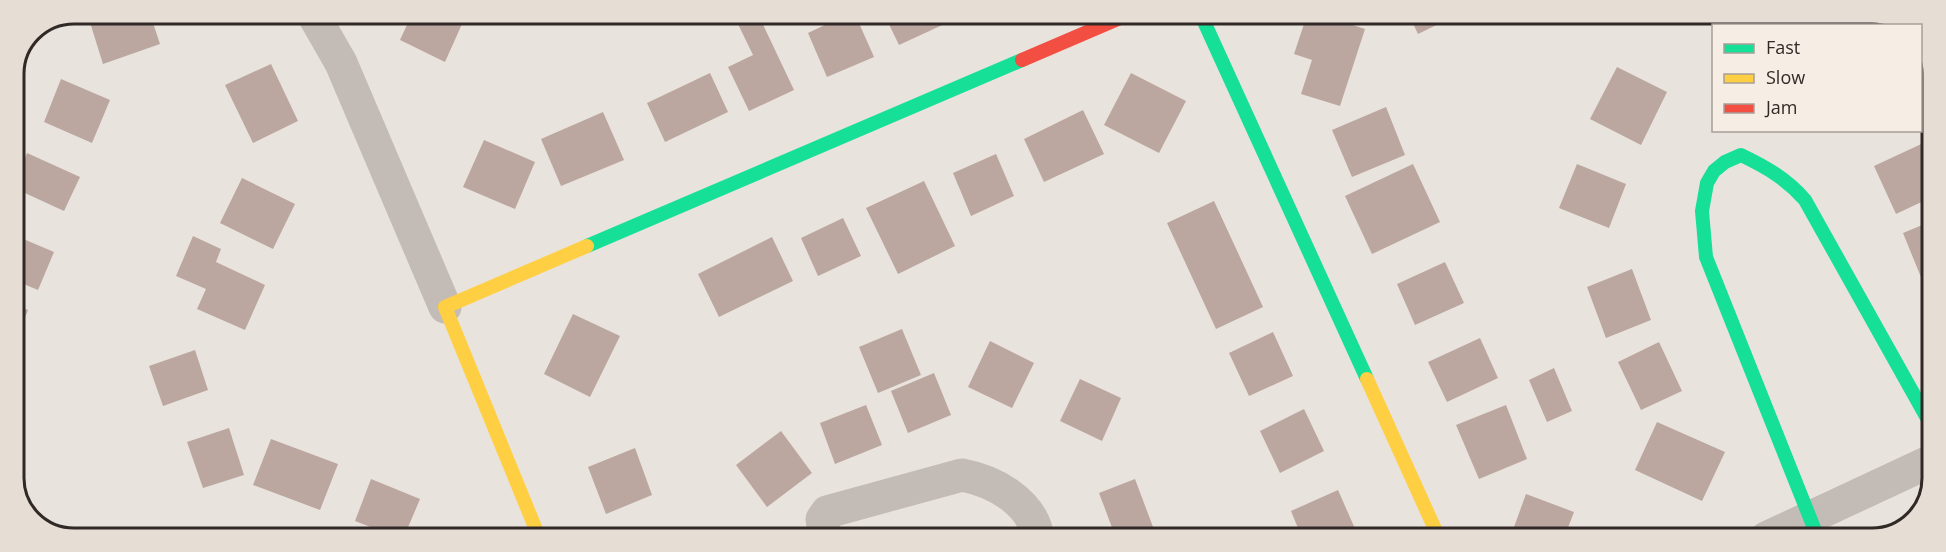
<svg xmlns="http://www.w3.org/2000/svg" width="1946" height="552" viewBox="0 0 1946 552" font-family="'Open Sans',sans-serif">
  <rect width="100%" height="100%" fill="#e9e3dd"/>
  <g fill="#bba7a0">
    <path d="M96 14H150L160 44 103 64 88 16Z"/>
    <path d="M412 14 466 15 445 62 400 40Z"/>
    <path d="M510 14H528L513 21Z"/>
    <path d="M753 14H758L794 90 749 111 728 67 753 55 737 22Z"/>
    <path d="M848 14H855L874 57 827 77 808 33Z"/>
    <path d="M884 14H948L951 21 899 45Z"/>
    <path d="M1307 15H1322L1365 29 1340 106 1301 94 1312 60 1294 54Z"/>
    <path d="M1409 15H1457L1418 34Z"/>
    <path d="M1759 17 1780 25V26H1755Z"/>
    <path d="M271 64 298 121 253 143 225 85Z"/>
    <path d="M1617 67 1667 92 1641 145 1590 119Z"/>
    <path d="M710 73 728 112 665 142 647 103Z"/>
    <path d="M1131 73 1186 101 1159 153 1104 125Z"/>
    <path d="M61 79 110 100 92 143 44 122Z"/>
    <path d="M1386 107 1405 155 1352 177 1332 130Z"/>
    <path d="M1083 110 1104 154 1044 182 1024 139Z"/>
    <path d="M603 112 624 160 561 186 541 139Z"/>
    <path d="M1932 139V197L1896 214 1874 166Z"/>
    <path d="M484 140 535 162 515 209 463 187Z"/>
    <path d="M27 153 80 177 64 211 14 188Z"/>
    <path d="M996 154 1014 196 971 216 953 173Z"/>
    <path d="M1413 164 1440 222 1372 254 1345 196Z"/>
    <path d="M1577 164 1626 184 1609 228 1559 208Z"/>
    <path d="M242 178 295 204 273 249 220 223Z"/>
    <path d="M924 181 955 246 898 274 866 208Z"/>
    <path d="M1214 201 1263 307 1216 329 1167 223Z"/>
    <path d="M843 218 861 256 818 276 801 238Z"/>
    <path d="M1932 221 1931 285 1925 287 1903 233Z"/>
    <path d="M14 235 54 252 38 290 14 280Z"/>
    <path d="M193 236 221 249 216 262 265 285 245 330 197 309 206 289 176 276Z"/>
    <path d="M772 237 793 281 719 317 698 274Z"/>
    <path d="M1445 262 1464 303 1415 325 1397 284Z"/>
    <path d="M1632 269 1651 320 1606 338 1587 287Z"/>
    <path d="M14 304 28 310 14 345Z"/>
    <path d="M573 314 620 336 590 397 544 374Z"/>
    <path d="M902 329 921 375 878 393 859 347Z"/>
    <path d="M1273 332 1293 376 1249 396 1229 353Z"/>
    <path d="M1480 338 1498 378 1447 402 1428 362Z"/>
    <path d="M990 341 1034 363 1012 408 968 387Z"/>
    <path d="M1659 342 1682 391 1641 410 1618 362Z"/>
    <path d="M195 350 208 390 163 406 149 366Z"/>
    <path d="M1554 368 1572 411 1547 422 1529 380Z"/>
    <path d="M934 373 951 415 908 433 891 391Z"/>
    <path d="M1080 379 1121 398 1102 441 1060 421Z"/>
    <path d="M866 405 882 445 835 464 820 423Z"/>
    <path d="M1506 405 1527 459 1479 479 1456 425Z"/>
    <path d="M1304 409 1324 451 1280 473 1260 431Z"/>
    <path d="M1657 422 1725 452 1702 501 1635 470Z"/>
    <path d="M229 428 244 475 203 488 187 442Z"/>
    <path d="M781 431 812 473 767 507 736 465Z"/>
    <path d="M271 439 338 464 320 510 253 485Z"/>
    <path d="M635 448 652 495 606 514 588 467Z"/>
    <path d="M371 479 420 499 404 537H396L355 521Z"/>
    <path d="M1135 479 1153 527 1125 538H1116L1099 493Z"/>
    <path d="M1338 490 1356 531 1341 538H1302L1291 511Z"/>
    <path d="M1526 494 1574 512 1564 538H1510Z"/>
  </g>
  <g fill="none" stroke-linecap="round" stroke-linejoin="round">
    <g stroke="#c2bbb6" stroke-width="33">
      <path d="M313 14 341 63 445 307"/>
      <path d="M825 537 822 519 827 512 962 475C994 481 1033 502 1038 538"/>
      <path d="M1766 538 1931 461"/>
    </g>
    <g stroke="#16e098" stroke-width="14">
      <path d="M1201 15 1367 379"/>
      <path d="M587 246 1022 60"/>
      <path d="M1818 538 1706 257 1702 211 1707 183 1714 171 1725 162 1741 155C1766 167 1787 179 1805 200L1931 425"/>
    </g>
    <g stroke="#ffcf43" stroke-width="14">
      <path d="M1367 379 1439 538"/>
      <path d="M539 537 445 307 587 246"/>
    </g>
    <path stroke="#f24e42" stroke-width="14" d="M1022 60 1127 15"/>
  </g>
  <path d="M0 0H1946V552H0ZM74 24H1872A50 50 0 0 1 1922 74V478A50 50 0 0 1 1872 528H74A50 50 0 0 1 24 478V74A50 50 0 0 1 74 24Z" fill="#e6ddd5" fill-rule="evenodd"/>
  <path fill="none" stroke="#312926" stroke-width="3" d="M74 24H1872A50 50 0 0 1 1922 74V478A50 50 0 0 1 1872 528H74A50 50 0 0 1 24 478V74A50 50 0 0 1 74 24Z"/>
  <rect x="1712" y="24" width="210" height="108" fill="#f6ede4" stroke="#a79f98" stroke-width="1.5"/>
  <rect x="1724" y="44" width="30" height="9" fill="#16e098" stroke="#a79f98" stroke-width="1.5"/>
  <text x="1766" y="54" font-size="18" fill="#312926">Fast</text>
  <rect x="1724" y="74" width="30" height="9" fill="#ffcf43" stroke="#a79f98" stroke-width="1.5"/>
  <text x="1766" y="84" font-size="18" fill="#312926">Slow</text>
  <rect x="1724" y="104" width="30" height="9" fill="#f24e42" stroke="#a79f98" stroke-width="1.5"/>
  <text x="1766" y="114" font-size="18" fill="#312926">Jam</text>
</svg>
